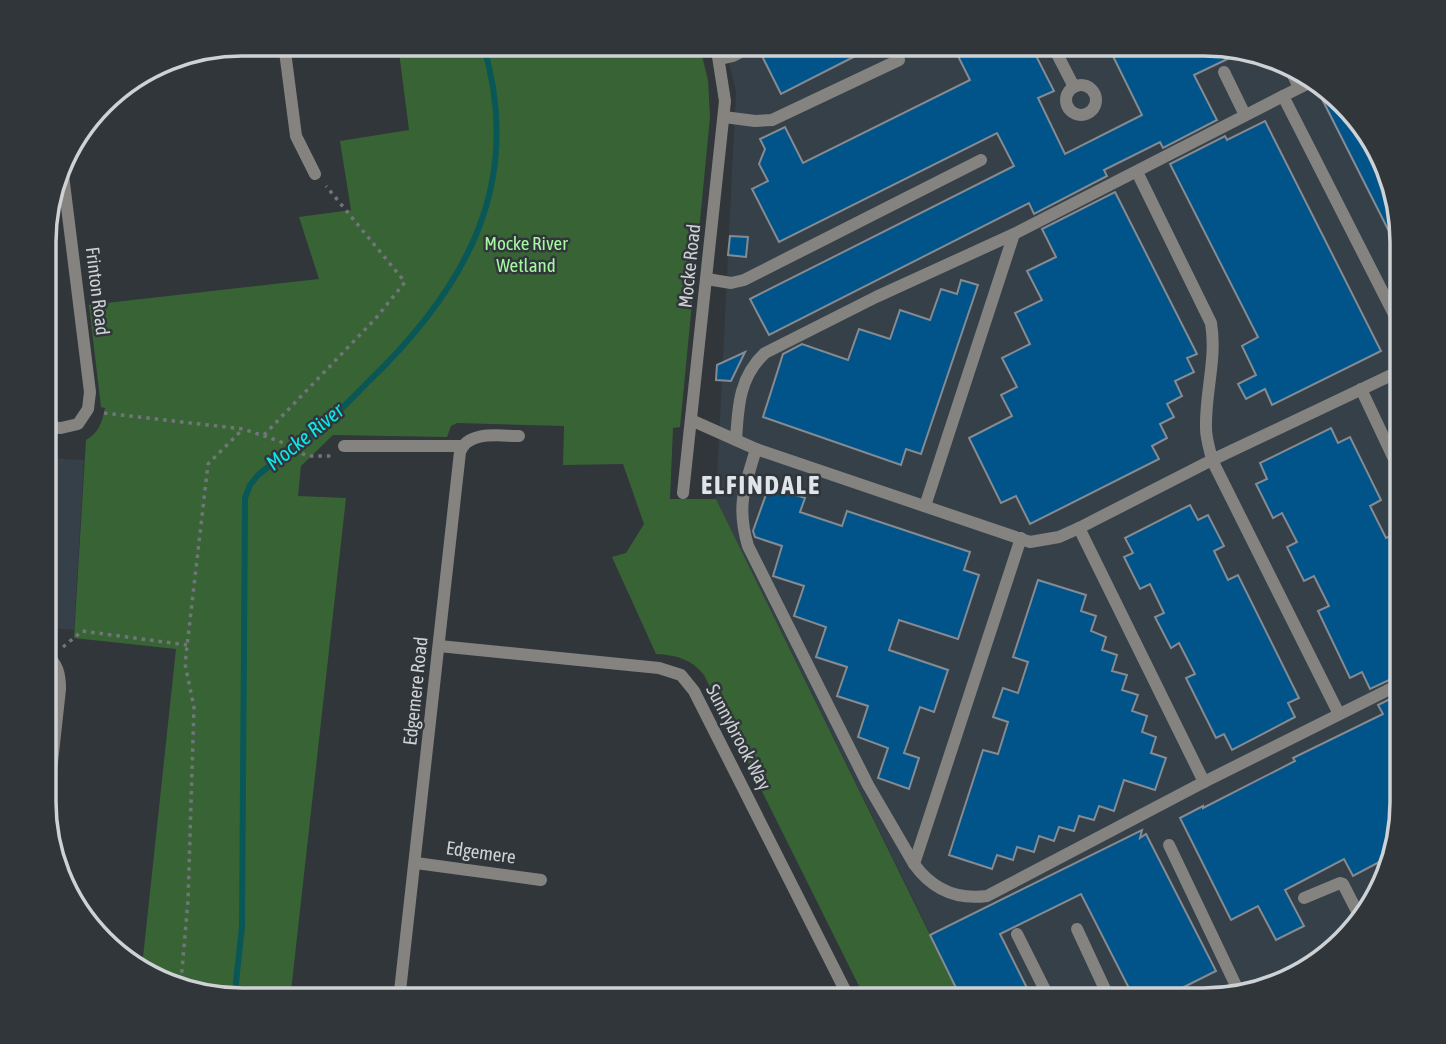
<svg xmlns="http://www.w3.org/2000/svg" width="1446" height="1044" viewBox="0 0 1446 1044" font-family="'Asap Condensed',sans-serif">
  <rect width="100%" height="100%" fill="#31363b"/>
  <g fill="#354049">
    <path d="M724 44H1216L1325 85 1402 230V814L1361 923 1291 980 1204 1000H963L716 499 736 91Z"/>
    <path d="M45 458 84 460 74 630 45 628Z"/>
  </g>
  <path fill="#386435" d="M398 44H699L708 80 710 117 680 427 673 428 670 499H716L962 1000H866L704 675C692 659 675 655 656 654L612 557 626 553 644 524 623 464 563 465 564 426 457 423 451 426 447 437 333 435 301 466 298 496 346 498 290 1000H230L142 967 176 649 74 638 86 440C99 433 102 422 105 408L101 407 89 305 319 279 299 217 351 210 340 141 409 130Z"/>
  <g fill="none" stroke-linecap="round" stroke-linejoin="round">
    <path stroke="#0a5758" stroke-width="6" d="M234 1000 242 927 245 498 250 485 258 475C280 457 304 441 326 423 341 410 354 396 368 382 466 288 525 183 483 44"/>
  </g>
  <g fill="#01548a" stroke="#858b91" stroke-width="2">
    <path d="M767 44H879L781 94 760 52Z"/>
    <path d="M952 44H1030L1054 91 1038 98 1065 154 1142 115 1107 44H1216L1240 53 1194 75 1217 120 1163 148 1160 142 1104 170 1107 176 1034 214 1029 203 769 335 750 299 1014 166 997 133 779 242 752 189 768 181 759 164 765 149 760 139 785 127 803 163 970 80Z"/>
    <path d="M1321 84 1325 85 1382 154 1402 230V257L1317 89Z"/>
    <path d="M1265 121 1381 351 1272 405 1265 389 1246 399 1238 384 1256 375 1242 346 1258 337 1170 164 1225 136 1227 140Z"/>
    <path d="M1115 192 1197 354 1187 358 1194 372 1175 381 1182 396 1167 404 1174 417 1160 424 1167 438 1152 446 1159 459 1030 524 1016 496 1001 503 969 438 1012 416 1001 395 1017 387 1002 358 1030 344 1015 313 1042 300 1027 271 1056 257 1042 229Z"/>
    <path d="M730 236 748 237 746 257 728 255Z"/>
    <path d="M961 280 978 285 921 454 906 449 901 465 763 417 783 354 802 344 848 360 859 329 890 339 900 310 930 320 941 289 957 294Z"/>
    <path d="M745 352 731 381 716 380 717 365Z"/>
    <path d="M1331 428 1338 443 1350 437 1381 500 1370 506 1386 538 1397 533 1402 542V674L1370 689 1362 672 1350 678 1318 611 1329 606 1314 576 1304 581 1287 547 1297 542 1282 513 1273 518 1256 484 1267 479 1260 463Z"/>
    <path d="M769 486 805 498 800 512 842 526 847 511 970 552 964 570 979 575 958 639 899 620 889 650 948 670 934 712 920 707 904 753 919 758 909 789 878 778 888 748 858 737 868 706 837 696 847 667 816 657 826 627 794 616 804 586 773 576 782 546 755 537 753 531Z"/>
    <path d="M1190 505 1198 520 1208 515 1224 546 1214 551 1228 580 1238 575 1299 698 1288 703 1295 717 1232 750 1224 734 1216 738 1186 678 1195 674 1179 643 1171 648 1155 617 1164 613 1150 584 1140 589 1124 557 1133 553 1125 538Z"/>
    <path d="M1038 580 1086 595 1081 611 1096 616 1091 631 1106 637 1102 650 1117 655 1112 671 1127 675 1122 690 1138 695 1132 711 1147 716 1142 732 1156 737 1151 753 1166 758 1155 790 1124 780 1114 811 1099 806 1094 820 1079 816 1074 831 1059 827 1054 841 1039 836 1034 852 1017 847 1013 860 997 855 992 869 949 855 983 750 998 754 1008 722 993 717 1003 688 1018 693 1028 662 1013 657Z"/>
    <path d="M1402 693V814L1385 859 1353 876 1344 859 1285 890 1304 926 1276 940 1258 906 1231 920 1180 818 1203 806V808L1295 761 1293 758 1383 714 1378 705Z"/>
    <path d="M1142 830 1140 838 1146 834 1216 971 1158 1000H1135L1081 894 1000 934 1033 1000H962L930 935Z"/>
  </g>
  <g fill="none" stroke-linecap="round" stroke-linejoin="round">
    <g stroke="#707579" stroke-width="3.5" stroke-dasharray="3.5 5" stroke-linecap="butt">
      <path d="M104 413 243 429 279 441 307 456H331"/>
      <path d="M264 435 376 318 405 282 326 186"/>
      <path d="M63 647 82 631 187 645"/>
      <path d="M181 981 188 901 194 707 185 664 208 464 243 429"/>
    </g>
    <g stroke="#858380" stroke-width="12">
      <path d="M284 44 296 136 315 174"/>
      <path d="M1052 44 1074 87"/>
      <path d="M720 59 733 56 756 44"/>
      <path d="M1224 72 1245 115"/>
      <path d="M1292 73 1299 87"/>
      <circle cx="1081" cy="100" r="15"/>
      <path d="M1283 96 1313 81"/>
      <path d="M724 117 755 121 772 120 899 60"/>
      <path d="M1137 172 1211 323C1217 359 1205 392 1206 428 1206 439 1210 450 1212 460L1339 714"/>
      <path d="M707 279 731 283 744 280 981 160"/>
      <path d="M1361 389 1402 476"/>
      <path d="M691 420 756 449 1030 542 1059 537 1079 528 1212 460 1402 370"/>
      <path d="M45 427 61 428 78 424 88 409 90 392 62 167"/>
      <path d="M736 440C738 407 739 377 765 353L876 297 1014 234 1283 96 1402 330"/>
      <path d="M344 446H463"/>
      <path d="M756 449C745 487 736 505 748 546L868 785 914 864C932 889 957 900 987 896L1204 782 1402 683"/>
      <path d="M683 493 725 101 716 44"/>
      <path d="M925 506 1014 234"/>
      <path d="M1079 528 1204 782"/>
      <path d="M439 646 659 668 681 675 694 691 850 1000"/>
      <path d="M45 826 60 689C60 675 58 663 45 654"/>
      <path d="M1169 845 1239 992"/>
      <path d="M416 863 541 880"/>
      <path d="M914 864 1021 538"/>
      <path d="M1304 898 1340 883 1343 884 1362 921"/>
      <path d="M1077 929 1110 1000"/>
      <path d="M1017 934 1050 1000"/>
      <path d="M1268 985 1307 967"/>
      <path d="M399 1000 460 452C468 430 500 436 519 436"/>
    </g>
  </g>
  <g text-anchor="middle" stroke-width="5" stroke-linejoin="round" paint-order="stroke">
    <g font-size="19" fill="#a5f8a0" stroke="#31363b">
      <text x="526" y="250">Mocke River<tspan x="526" dy="22">Wetland</tspan></text>
    </g>
    <g font-size="19" fill="#cfd2d5" stroke="#31363b">
      <text transform="translate(689 266) rotate(-84)" y="7">Mocke Road</text>
      <text transform="translate(98 291) rotate(83)" y="7">Frinton Road</text>
      <text transform="translate(415 691) rotate(-84)" y="7">Edgemere Road</text>
      <text transform="translate(739 737) rotate(62)" y="7">Sunnybrook Way</text>
      <text transform="translate(481 852) rotate(8)" y="7">Edgemere</text>
    </g>
    <g font-size="21" font-style="italic" fill="#0be7ea" stroke="#31363b">
      <text transform="translate(305 437) rotate(-39)" y="7">Mocke River</text>
    </g>
    <g font-size="26" font-weight="bold" letter-spacing="2" fill="#dee5eb" stroke="#31363b">
      <text x="761" y="494">ELFINDALE</text>
    </g>
  </g>
  <path d="M0 0H1446V1044H0ZM242 56H1204A186 186 0 0 1 1390 242V802A186 186 0 0 1 1204 988H242A186 186 0 0 1 56 802V242A186 186 0 0 1 242 56Z" fill="#31363b" fill-rule="evenodd"/>
  <path fill="none" stroke="#cfd2d5" stroke-width="3.5" d="M242 56H1204A186 186 0 0 1 1390 242V802A186 186 0 0 1 1204 988H242A186 186 0 0 1 56 802V242A186 186 0 0 1 242 56Z"/>
</svg>
